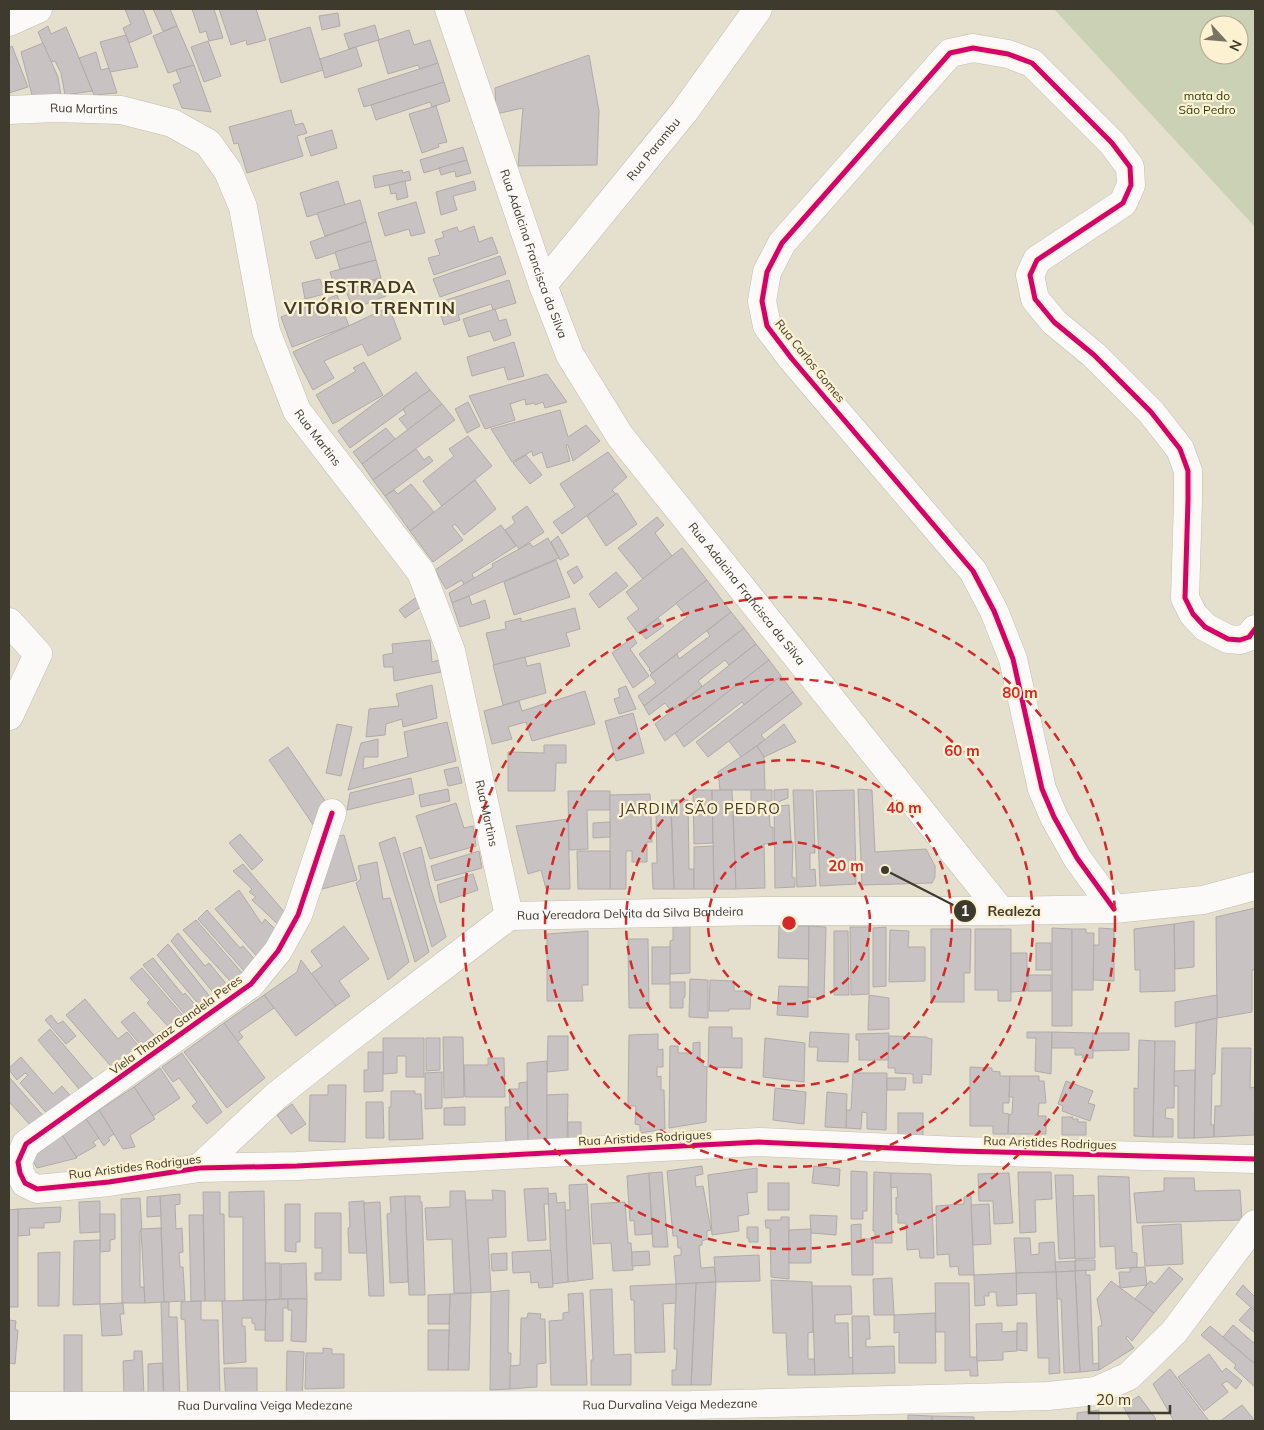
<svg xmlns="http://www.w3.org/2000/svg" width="1264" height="1430" viewBox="0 0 1264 1430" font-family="Mulish,sans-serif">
  <rect width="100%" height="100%" fill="#e5dfce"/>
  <path fill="#cad1b5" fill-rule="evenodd" d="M1054 9H1255V227ZM1209 25H1239V55H1209Z"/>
  <g fill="#c8c2c2" stroke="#b0aba9">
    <path d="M125 9H143L152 33 129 43 123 28 131 24Z"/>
    <path d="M153 9H170L177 26 163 31Z"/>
    <path d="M192 9H214L223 38 209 41 206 31 200 33Z"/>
    <path d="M219 9H256L266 40 247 45 246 40 231 45Z"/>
    <path d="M338 13 340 26 322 30 319 16Z"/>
    <path d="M375 25 379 40 349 49 344 34Z"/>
    <path d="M48 26 51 34 66 27 93 91 65 95 61 73 55 61 51 62 38 32Z"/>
    <path d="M177 26 194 65 168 73 153 36Z"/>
    <path d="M310 27 323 70 281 83 269 39Z"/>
    <path d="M409 30 414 45 430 40 438 63 420 69 418 65 388 74 378 40Z"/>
    <path d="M126 35 138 67 110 72 100 42Z"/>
    <path d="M208 41 221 76 204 82 191 47Z"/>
    <path d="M43 43 58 77 61 96 33 99 21 52Z"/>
    <path d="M12 46 28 87 9 93V48Z"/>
    <path d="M356 47 362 66 325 78 320 59Z"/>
    <path d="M96 52 101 70 109 68 117 93 94 95 79 58Z"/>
    <path d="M589 55 599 111 597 165 518 166 523 108 496 114 495 88Z"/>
    <path d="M438 63 444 82 364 107 358 89Z"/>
    <path d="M194 65 211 112 182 108 173 85 181 82 176 70Z"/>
    <path d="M444 82 450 101 432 107 430 102 376 120 371 105Z"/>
    <path d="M436 106 447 142 438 144 439 147 422 153 409 114Z"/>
    <path d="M291 110 295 125 303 123 307 133 297 136 303 156 247 173 238 143 234 144 229 127Z"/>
    <path d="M332 130 337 148 311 156 305 138Z"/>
    <path d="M463 147 467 160 424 173 420 160Z"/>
    <path d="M467 160 471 173 456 177 455 171 441 175 439 168Z"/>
    <path d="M402 170 403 173 409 171 411 180 375 188 373 176Z"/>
    <path d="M338 181 345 205 307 217 300 193Z"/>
    <path d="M405 181 408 197 397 200 396 193 391 194 389 185Z"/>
    <path d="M474 181 476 190 453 196 457 210 441 215 436 192Z"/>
    <path d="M360 200 366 222 325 236 317 213Z"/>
    <path d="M416 202 425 233 411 236 409 229 385 236 378 213Z"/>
    <path d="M366 222 371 241 316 259 310 242Z"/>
    <path d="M474 226 479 242 492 237 498 253 434 275 428 258 440 255 435 240 444 237 442 232 457 227 459 232Z"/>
    <path d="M371 241 376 260 340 269 335 252Z"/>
    <path d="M500 256 506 274 440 297 433 279Z"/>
    <path d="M376 260 381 278 335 288 330 272Z"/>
    <path d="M381 278 386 296 353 309 346 291Z"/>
    <path d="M320 279 323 288 331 286 332 292 305 299 302 283Z"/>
    <path d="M509 280 516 303 493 310 491 304 458 315 460 320 444 325 437 303Z"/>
    <path d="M337 295 349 326 292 347 281 317Z"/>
    <path d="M389 307 401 339 368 356 362 344 324 361 334 378 313 390 293 352Z"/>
    <path d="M495 309 499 321 506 319 511 335 494 341 490 331 469 337 463 319Z"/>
    <path d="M514 342 524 376 508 380 504 367 472 376 467 357Z"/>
    <path d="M364 362 383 395 333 424 316 395 356 371 353 368Z"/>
    <path d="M416 372 430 390 350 448 338 431Z"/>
    <path d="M547 374 567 402 545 408 543 402 535 405 534 403 526 405 525 399 510 404 515 420 485 429 469 396Z"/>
    <path d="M430 390 442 404 408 430 399 419 406 414 403 409Z"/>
    <path d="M468 402 480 426 467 433 455 409Z"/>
    <path d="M442 404 455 420 373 480 362 464Z"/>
    <path d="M560 410 568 437 586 425 600 441 573 461 568 445H566L570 461 547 468 542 452 533 456 532 451 512 462 491 429Z"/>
    <path d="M386 428 395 439 362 464 353 452Z"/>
    <path d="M468 436 492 466 442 506 423 481 454 456 449 449Z"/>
    <path d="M416 449 424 460 429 456 433 461 385 496 373 480Z"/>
    <path d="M608 452 627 477 612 490 616 494 562 534 553 522 575 507 560 484Z"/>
    <path d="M526 455 542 475 530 484 513 463Z"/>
    <path d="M475 480 496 509 464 535 455 524 452 526 463 540 433 562 410 531Z"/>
    <path d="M411 484 434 512 410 531 385 496 394 490 398 494Z"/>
    <path d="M617 493 637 524 606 546 587 516Z"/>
    <path d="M527 506 544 532 519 549 505 530 515 523 512 517Z"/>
    <path d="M657 517 664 525 655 533 672 556 643 579 618 548Z"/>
    <path d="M501 525 516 546 472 574 474 579 464 585 462 580 446 589 435 570Z"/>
    <path d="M558 536 569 555 560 560 551 542Z"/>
    <path d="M548 538 559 558 452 603 449 593 493 567 492 564 530 543 533 547Z"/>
    <path d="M682 548 707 580 638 633 627 618 639 609 626 592Z"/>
    <path d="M556 560 570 597 514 615 504 582Z"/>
    <path d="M577 566 583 577 574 584 567 572Z"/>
    <path d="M616 572 628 586 599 608 589 594Z"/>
    <path d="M707 580 731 612 652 673 649 670 650 669 639 654 687 617 676 603Z"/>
    <path d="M418 596 422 606 405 618 399 610Z"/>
    <path d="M469 596 472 605 485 600 490 618 460 627 452 603Z"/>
    <path d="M575 608 580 629 566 633 570 646 494 665 486 633 506 629 505 622 521 618V622Z"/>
    <path d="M731 612 744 628 644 706 638 696 656 683 650 675 677 654 679 659 710 636 707 631Z"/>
    <path d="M658 618 664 626 646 639 640 632Z"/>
    <path d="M744 628 756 644 729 665 725 660 698 681 702 686 671 711 665 703 649 715 644 706Z"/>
    <path d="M633 637 637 643 630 649 649 676 633 688 612 653Z"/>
    <path d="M430 640 432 662 439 660 441 672 394 681 393 667H384L383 655 393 653 392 644Z"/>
    <path d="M756 644 769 660 665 741 655 724Z"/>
    <path d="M525 657 527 666 540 663 546 693 503 705 493 665Z"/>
    <path d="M769 660 781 676 744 705 742 702 684 747 675 733Z"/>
    <path d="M781 676 793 692 708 757 696 742Z"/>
    <path d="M432 685 437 718 403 727 402 719 386 724 385 735 366 737 369 709 399 706 396 694Z"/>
    <path d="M626 686 636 709 619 714 614 699 620 697 618 689Z"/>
    <path d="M585 691 595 724 532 741 526 722 508 727 512 739 492 744 484 711 519 701 522 711Z"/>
    <path d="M793 692 802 704 761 735 765 740 741 757 729 741Z"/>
    <path d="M633 713 644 753 616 761 605 721Z"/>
    <path d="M447 722 456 761 348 790 361 743 378 739V757H364L363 769 408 757 404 732Z"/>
    <path d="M337 724 352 727 341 776 326 773Z"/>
    <path d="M784 724 796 742 764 757 757 746Z"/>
    <path d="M544 745H566V763H556L555 791H508V752L544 753Z"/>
    <path d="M757 746 764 757 765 790H720L718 772Z"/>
    <path d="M288 747 328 805 316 829 269 760Z"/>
    <path d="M458 767 462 783 448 786 444 770Z"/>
    <path d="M411 778 414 794 347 810 350 793Z"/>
    <path d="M448 789 450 801 421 807 419 795Z"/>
    <path d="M788 789V798L778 802V806L789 805 791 842H793L792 877 795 878V887L775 888 774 790Z"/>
    <path d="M858 789 872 790 875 852 926 849 935 866V877L932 883 862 885Z"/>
    <path d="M693 790H712L713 843 694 844Z"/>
    <path d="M712 790H732L736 889H714Z"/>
    <path d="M751 790H772V801L751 802Z"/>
    <path d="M793 790H813L815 853H810V870L815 869 816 886 797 887Z"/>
    <path d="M854 790 856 884 820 886 816 791Z"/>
    <path d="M568 791H610V810H587L588 849 569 850Z"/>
    <path d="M650 794 652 842H647V862H632V851H626V889H610V795Z"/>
    <path d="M671 800H688L689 869H694V889H674Z"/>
    <path d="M456 803 464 828 473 826 476 846 430 859 416 816Z"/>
    <path d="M769 808 770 827H773V843L764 844 765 888 736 889 733 809Z"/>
    <path d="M656 811H671L674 889H653L652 863H657Z"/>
    <path d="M568 819 570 889H546L541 870 528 874 516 826Z"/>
    <path d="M610 822V837L593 838V823Z"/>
    <path d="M240 834 263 860 252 870 229 843Z"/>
    <path d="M344 835 357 880 322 889 335 837Z"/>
    <path d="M395 837 429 952 415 962 379 843Z"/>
    <path d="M713 846 714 889H694V847Z"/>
    <path d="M421 847 430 886 446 937 432 947 403 853Z"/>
    <path d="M479 851 482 868 435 881 431 866Z"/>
    <path d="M577 851H610V889H578Z"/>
    <path d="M377 862 383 899 390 898 409 962 388 980 356 883 361 879 358 866Z"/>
    <path d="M243 864 287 915 282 928 252 900 256 897 249 892 252 889 233 871Z"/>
    <path d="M473 874 478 890 440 903 437 885Z"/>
    <path d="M239 890 262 924 265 919 278 932 260 960 215 909Z"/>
    <path d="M1255 908V970H1252V1012L1217 1018 1216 917Z"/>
    <path d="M207 910 240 948 243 946 258 963 245 972 198 919Z"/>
    <path d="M196 920 243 974 232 983 183 930Z"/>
    <path d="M1194 921V967L1175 969 1174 924Z"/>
    <path d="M1174 924 1175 991 1140 992V970H1135L1134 929Z"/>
    <path d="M344 926 369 959 339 981 350 996 336 1006 311 974 322 966 311 951Z"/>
    <path d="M690 926V973L670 974V941L673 940V927Z"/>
    <path d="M779 926H809V959L778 958Z"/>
    <path d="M809 926 826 927 824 998 808 997Z"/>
    <path d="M850 927H869V994L851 995Z"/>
    <path d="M886 927V986L873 987V928Z"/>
    <path d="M1052 928 1072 929V1026H1052Z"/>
    <path d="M1099 928 1114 929V981L1093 980V945H1099Z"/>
    <path d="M931 929H971L970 973H964V1002H931Z"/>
    <path d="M975 929H1011V1001H998V990H975Z"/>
    <path d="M1072 929H1086V933H1094L1093 990H1072Z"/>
    <path d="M890 930 909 931 908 947H925V981L889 982Z"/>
    <path d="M588 931V985H582L583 1001H547V934Z"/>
    <path d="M834 931H848L849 995H834Z"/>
    <path d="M178 933 205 966 209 963 228 986 216 996 171 941Z"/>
    <path d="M628 939H648L649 1008H629Z"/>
    <rect x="1036" y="943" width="15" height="27"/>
    <path d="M168 944 211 998 201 1007 157 955Z"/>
    <rect x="652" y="947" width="18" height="37"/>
    <path d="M1011 953H1027V991L1011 992Z"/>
    <path d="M153 958 183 995 185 993 198 1008 187 1017 143 965Z"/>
    <path d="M301 960 336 1006 296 1036 264 995 297 972Z"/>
    <path d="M142 968 186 1019 171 1030 147 1003 150 1000 130 978Z"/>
    <rect x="1028" y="975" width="23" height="16"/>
    <path d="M690 979 708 980V1018L689 1017Z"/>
    <path d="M710 980 734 981V991H751L750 1009H729V1011H709Z"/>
    <path d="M670 982H685V997L683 998V1008H670Z"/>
    <path d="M779 986 808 987V1017L777 1015Z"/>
    <path d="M264 995 274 1008 239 1032 243 1037 237 1042 224 1023Z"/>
    <path d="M869 995 889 998V1029L868 1030Z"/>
    <path d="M1217 995V1018L1175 1027V1002Z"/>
    <path d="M85 999 118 1039 127 1032 143 1051 116 1072 66 1015Z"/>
    <path d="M134 1012 158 1040 145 1050 121 1022Z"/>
    <path d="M51 1015 58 1024 63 1021 76 1036 66 1044 45 1020Z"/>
    <path d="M1217 1018 1215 1074H1212L1211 1125H1214V1137L1194 1138 1196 1023Z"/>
    <path d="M224 1023 265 1078 227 1108 184 1052Z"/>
    <path d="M709 1027H732V1038H742V1068L708 1067Z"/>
    <path d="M50 1029 98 1085 84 1095 38 1040Z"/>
    <path d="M810 1032 849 1034 848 1062 817 1061 818 1047H809Z"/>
    <path d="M1027 1032H1052L1051 1074 1035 1071 1036 1038H1027Z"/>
    <path d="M1052 1032 1093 1033V1058H1082L1083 1055H1075V1048H1052Z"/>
    <path d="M889 1033 888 1060H859V1040H856V1034Z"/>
    <path d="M1093 1033H1129V1050L1093 1051Z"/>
    <path d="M658 1034V1050L663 1049V1067H657V1077L661 1076V1090H664L665 1129 640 1133V1125L635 1124 636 1106H628L629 1035Z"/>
    <path d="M548 1036H568V1070L547 1072Z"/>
    <path d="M889 1036 927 1037V1038L932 1039 931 1075 922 1074V1083H913V1074L895 1073V1068H888Z"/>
    <path d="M443 1037H463L464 1097 444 1098Z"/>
    <path d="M383 1038H424V1077H406V1056H397V1073L383 1074Z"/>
    <path d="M426 1038H440V1070L426 1071Z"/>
    <path d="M765 1038 805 1043 804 1082 763 1077Z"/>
    <path d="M1139 1040 1155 1041 1153 1137 1134 1136V1088L1138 1089Z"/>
    <path d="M1155 1041H1175L1174 1108H1166L1165 1118 1173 1119V1137H1153Z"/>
    <path d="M700 1042V1063L703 1062V1066L707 1067 706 1122 669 1128 670 1046H678V1053H693V1043Z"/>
    <path d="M1222 1048H1251L1250 1088 1255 1087 1254 1135 1214 1137 1215 1106H1221Z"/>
    <path d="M368 1052H383V1091L364 1092V1070H368Z"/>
    <path d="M182 1053 222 1112 207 1124 192 1106 197 1102 179 1078 173 1082 162 1067Z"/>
    <path d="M21 1057 53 1094 62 1086 74 1100 50 1117 20 1083 28 1075 25 1073 17 1080 9 1070V1068Z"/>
    <path d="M488 1058H504L505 1097H465L464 1065H488Z"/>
    <path d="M547 1061V1149L528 1150 527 1063Z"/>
    <path d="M970 1067 992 1068V1071L1000 1072V1076H1010L1009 1103H1003V1113L1009 1114 1008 1134H993V1126H970Z"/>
    <path d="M160 1068 180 1098 153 1116 134 1087Z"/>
    <path d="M1195 1070 1194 1138H1178V1086H1174V1071Z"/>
    <path d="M442 1072V1108L425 1109V1073Z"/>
    <path d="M853 1073H887L886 1130 867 1129V1113L862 1112 861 1129 846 1128V1110H851Z"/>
    <path d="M1010 1076H1039V1081H1044L1046 1103H1039L1038 1116H1046V1134H1008L1009 1115 1012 1114 1013 1097H1009Z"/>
    <path d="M9 1077 46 1119 33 1128 9 1102Z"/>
    <path d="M887 1078H906L905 1090H887Z"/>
    <path d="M1066 1081 1093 1091 1088 1103 1095 1105 1090 1121 1062 1111 1063 1106 1058 1104Z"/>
    <path d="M527 1082 528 1150 506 1152 505 1107H510L509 1089H519V1083Z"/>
    <path d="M328 1085H346L345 1142 309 1141 310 1095H328Z"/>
    <path d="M134 1087 155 1119 130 1135 135 1147 123 1149 99 1110Z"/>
    <path d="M775 1088 806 1092 804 1124 773 1120Z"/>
    <path d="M391 1091H415V1094H421L423 1139 389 1140V1107H391Z"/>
    <path d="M827 1092 847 1094 846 1128 825 1127Z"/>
    <path d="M568 1094 567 1145 547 1149V1095Z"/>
    <path d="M366 1102H383L384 1138H366Z"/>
    <path d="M292 1104 306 1124 291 1134 277 1115Z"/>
    <path d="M465 1107V1125H444V1108Z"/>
    <path d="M99 1110 114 1134 108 1138 110 1140 104 1146 86 1119Z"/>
    <rect x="898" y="1113" width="25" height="23"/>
    <path d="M1062 1117H1073L1072 1119H1078V1122H1086V1135H1062Z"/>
    <path d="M86 1119 99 1138 93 1142 96 1146 76 1157 62 1135Z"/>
    <path d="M568 1122H581V1145L568 1146Z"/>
    <path d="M62 1135 77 1158 37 1168 30 1156Z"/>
    <path d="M702 1166 703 1174 695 1176 696 1187 703 1186 711 1230 707 1231V1239L702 1241V1245L699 1246 701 1268 714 1267 716 1282 676 1284 674 1256 681 1255V1248H678L677 1236H673L667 1171Z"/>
    <path d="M814 1166 840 1169 839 1186 812 1183Z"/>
    <path d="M757 1168V1192L747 1193 749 1214 738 1216 739 1231 712 1235 708 1175Z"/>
    <path d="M851 1171 867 1172V1211H863V1219H851Z"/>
    <path d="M662 1172 668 1247H653L649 1173Z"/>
    <path d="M874 1172 891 1173 892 1243H875V1231H873Z"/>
    <path d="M1018 1172H1051L1052 1199 1035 1200 1036 1232 1020 1233Z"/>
    <path d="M649 1173 652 1234 635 1235 634 1220 630 1221 627 1176Z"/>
    <path d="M891 1173 931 1174 934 1258H920L919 1249 907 1250 906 1223H898V1214H896V1197L898 1198 897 1187 891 1188Z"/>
    <path d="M1009 1173 1013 1223 994 1224 993 1201H979L978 1174Z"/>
    <path d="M1055 1175H1073L1075 1258 1059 1259Z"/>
    <path d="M1098 1176 1129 1177 1132 1252 1137 1253V1267L1116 1269 1115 1246 1100 1247Z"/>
    <path d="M1164 1178H1194L1195 1191 1240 1190 1242 1220 1137 1223 1134 1193 1164 1191Z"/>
    <rect x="768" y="1183" width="21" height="27"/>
    <path d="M587 1184 593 1279 568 1282 565 1210H570L569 1185Z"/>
    <path d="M548 1188 549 1204H544L546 1240 528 1241 524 1189Z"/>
    <path d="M492 1190 505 1191 506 1237 488 1238 491 1292 471 1293 465 1200H493Z"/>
    <path d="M264 1191 266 1300H243V1217H229V1192Z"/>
    <path d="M450 1191H465L471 1293H454L452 1239 427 1240 425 1208 450 1207Z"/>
    <path d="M203 1192H220V1214H224L225 1301H205Z"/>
    <path d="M556 1193 557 1203 565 1202 568 1282 552 1284 548 1194Z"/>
    <path d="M180 1194V1204L175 1205 176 1229 182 1228 183 1252 179 1253 180 1267H183L185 1301 164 1302 160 1196Z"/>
    <path d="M1094 1195 1095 1258 1075 1259 1073 1196Z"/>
    <path d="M160 1196 161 1216 147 1217V1197Z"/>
    <path d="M405 1196H420V1202H422L425 1295H409Z"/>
    <path d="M405 1196 408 1282 390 1283 387 1214 391 1213 390 1197Z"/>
    <path d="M971 1196 974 1275H959L958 1266 950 1267 949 1254 937 1255 936 1206 964 1204V1197Z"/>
    <path d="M140 1198 142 1231H140V1287H144L145 1303H122L121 1199Z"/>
    <path d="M100 1201V1232L80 1233 79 1202Z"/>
    <path d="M364 1201 367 1253H349L348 1228 350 1227 349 1202Z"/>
    <path d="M380 1202 384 1296H369L364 1203Z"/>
    <path d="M625 1202 628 1243H631L633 1270 613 1271 611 1243 593 1244 591 1204Z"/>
    <path d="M285 1204H300V1242H296V1252L285 1251Z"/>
    <path d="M989 1204 991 1244 973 1245 971 1205Z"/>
    <path d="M61 1207 60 1222 44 1223V1228H29L30 1235 18 1236V1209Z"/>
    <path d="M18 1209V1307H9V1210Z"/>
    <path d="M315 1213H341V1280H315V1273H322V1248H315Z"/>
    <path d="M100 1214H115V1239L110 1240V1251L100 1252Z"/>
    <path d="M189 1215H203L205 1301H191Z"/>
    <path d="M810 1215 837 1216 836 1235 811 1233Z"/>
    <path d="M781 1217H789V1279L771 1277 770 1228H766L765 1220H781Z"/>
    <path d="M861 1224V1239H873V1275H852L851 1225Z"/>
    <path d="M1181 1224 1183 1264 1145 1266 1142 1226Z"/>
    <path d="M747 1227H758V1242H749V1238H747Z"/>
    <path d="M161 1228 164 1302 145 1303 141 1229Z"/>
    <path d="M811 1229V1263H789V1230Z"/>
    <path d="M1014 1238H1030L1031 1255 1039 1254V1243L1054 1242 1056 1272 1016 1273Z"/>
    <path d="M100 1240V1304L73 1305 74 1241Z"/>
    <path d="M551 1250 553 1287 539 1288 538 1282 531 1283 530 1272 513 1273 512 1252Z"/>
    <path d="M649 1251 650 1265 632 1266V1252Z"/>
    <path d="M60 1252 59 1306H38V1253Z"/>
    <path d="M507 1253V1270L492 1271 491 1254Z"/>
    <path d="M759 1255 760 1281 716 1282 714 1257Z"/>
    <path d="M1075 1260H1095V1270L1075 1271Z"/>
    <path d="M1075 1261V1271L1056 1272 1055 1262Z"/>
    <path d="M265 1263H280V1299L266 1300Z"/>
    <path d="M306 1263 307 1299H281V1264Z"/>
    <path d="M1145 1267 1147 1285 1120 1288 1119 1272H1130V1268Z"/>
    <path d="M1169 1267 1183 1279 1154 1313 1135 1299 1150 1281 1155 1284Z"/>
    <path d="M1086 1270V1275H1090L1093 1364 1099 1363V1370L1080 1372 1075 1271Z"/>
    <path d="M1075 1271 1080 1372 1064 1373 1061 1299H1057L1056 1272Z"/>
    <path d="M1056 1272 1060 1373 1049 1374V1358H1038L1036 1293 1016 1294V1273Z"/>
    <path d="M1016 1273 1017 1305 997 1306 996 1292H989V1296H984L985 1305 975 1306 974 1275Z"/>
    <path d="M892 1278 894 1315H874L873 1279Z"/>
    <path d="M771 1280 812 1282 813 1332 808 1333V1359H814L815 1375H788L786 1333H773Z"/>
    <path d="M1111 1281 1154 1313 1132 1341 1127 1336 1126 1338 1134 1348 1099 1370 1098 1327 1102 1325 1097 1299Z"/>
    <path d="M716 1282 711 1385H691L696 1283Z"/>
    <path d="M696 1283 691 1385H672V1370H676L677 1349H674L676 1284Z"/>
    <path d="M935 1283H969L970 1357H977L978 1376H970V1370L945 1371V1332H936Z"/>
    <path d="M676 1284V1303L663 1304 665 1352 635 1353 634 1300H631L630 1286Z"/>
    <path d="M1243 1285 1255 1297V1311L1236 1294Z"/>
    <path d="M812 1286H851L852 1314 835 1315V1323H848L849 1358 853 1357V1374L815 1375Z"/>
    <path d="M612 1289 614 1355 631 1354V1385H591V1360H593L590 1290Z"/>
    <path d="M509 1290 508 1353H511L510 1389 490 1390 491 1292Z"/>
    <path d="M471 1293 469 1370H448L450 1294Z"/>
    <path d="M583 1293 587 1385H551L549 1321 563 1320V1313L569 1312 568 1294Z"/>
    <path d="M450 1294 449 1324H428V1295Z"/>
    <path d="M288 1299V1308H283V1341H265L266 1300Z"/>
    <path d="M288 1299H307L306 1342 291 1341 292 1310H288Z"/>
    <path d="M266 1300 265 1330H255V1324L252 1323V1318H242V1326H245L246 1362 224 1364 222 1301Z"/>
    <path d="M201 1301V1320H218L220 1400 188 1401 185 1320 181 1319V1302Z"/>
    <path d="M161 1302H169V1317H177L180 1401 164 1402Z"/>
    <path d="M123 1303 124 1314H120L122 1335 102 1336 100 1304Z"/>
    <path d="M1251 1307 1255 1311V1333L1239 1320Z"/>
    <path d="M528 1313 541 1314 540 1319H545L546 1363 537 1364V1387L510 1389V1366L520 1365 521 1318H527Z"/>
    <path d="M935 1313 936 1363H899V1332L894 1333V1315Z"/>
    <path d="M852 1316H869L870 1339H866V1347L894 1346 895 1373 853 1374Z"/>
    <path d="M9 1320 16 1321 15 1330H18L15 1364 9 1363Z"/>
    <path d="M1002 1323V1332L1017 1331V1351L1003 1352V1360L977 1361 976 1324Z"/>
    <path d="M1017 1323H1027V1351L1017 1350Z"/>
    <path d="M1233 1325 1255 1344V1364L1223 1337Z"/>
    <path d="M1210 1326 1255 1364V1387L1234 1368 1236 1365 1201 1335Z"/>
    <path d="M428 1330H449L448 1370H428Z"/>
    <rect x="64" y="1335" width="18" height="57"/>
    <path d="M323 1348 332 1349V1354H344V1388L305 1389 306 1353H323Z"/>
    <path d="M134 1351H142L144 1394 124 1395 123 1361 134 1360Z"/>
    <path d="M287 1351 304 1352 302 1402H286Z"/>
    <path d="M1209 1354 1222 1372 1226 1368 1242 1381 1236 1389 1227 1381 1222 1384 1228 1392 1204 1411 1178 1377Z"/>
    <path d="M162 1363 164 1402H148V1364Z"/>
    <path d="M224 1368H257V1401H226Z"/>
    <path d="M1170 1369 1209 1421H1174L1153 1384Z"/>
    <path d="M1139 1396 1156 1419 1152 1421H1131L1123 1406Z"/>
    <path d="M1242 1405 1255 1421H1220Z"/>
    <path d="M1099 1410V1421H1077V1413Z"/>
    <path d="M908 1415 932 1416V1421H908Z"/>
    <path d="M932 1416 974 1417V1421H932Z"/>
  </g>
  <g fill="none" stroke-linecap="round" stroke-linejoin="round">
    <defs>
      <g id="street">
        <path id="s1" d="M449 9 543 285 570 355 620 436 1001 911"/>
        <path d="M9 22 38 9"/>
        <path id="s2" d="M9 110 56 108 121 110 172 123 208 143 228 171 243 207 266 331 297 411 421 572 451 651 509 916"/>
        <path id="s3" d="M543 285 684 112 758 9"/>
        <path d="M9 622 38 654 9 716"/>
        <path d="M332 813 298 915 278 951 251 984 26 1144 18 1162 20 1173 25 1183 37 1189 109 1182 199 1168 297 1166 759 1142 959 1151 1255 1159"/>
        <path d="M1114 909 1077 858 1054 817 1042 789 1013 659 994 611 973 571 792 359 767 326 762 301 767 272 782 243 950 53 973 48 1008 54 1032 63 1112 143 1130 167 1131 185 1123 203 1037 260 1030 275 1035 299 1054 322 1094 355 1151 412 1180 449 1188 471V500L1185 598 1193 614 1205 627 1228 639 1240 640 1249 637 1255 629"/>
        <path id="s4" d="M199 1168 276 1096 343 1043 509 916 765 911H1001L1114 909 1203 900 1255 886"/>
        <path id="s5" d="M9 1406 692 1405 1048 1396 1096 1391 1129 1376 1174 1332 1255 1224"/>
      </g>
    </defs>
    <use href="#street" stroke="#c2bdb0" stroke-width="29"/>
    <use href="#street" stroke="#fbfaf8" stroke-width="28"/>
    <defs>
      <g id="cycleway">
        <path d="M332 813 298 915 278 951 251 984 26 1144 18 1162 20 1173 25 1183 37 1189 109 1182 199 1168 297 1166 759 1142 959 1151 1255 1159"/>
        <path d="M1114 909 1077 858 1054 817 1042 789 1013 659 994 611 973 571 792 359 767 326 762 301 767 272 782 243 950 53 973 48 1008 54 1032 63 1112 143 1130 167 1131 185 1123 203 1037 260 1030 275 1035 299 1054 322 1094 355 1151 412 1180 449 1188 471V500L1185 598 1193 614 1205 627 1228 639 1240 640 1249 637 1255 629"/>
      </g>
    </defs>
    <use href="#cycleway" stroke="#fcf1d1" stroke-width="8"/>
    <use href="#cycleway" stroke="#d6006c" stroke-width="5"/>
  </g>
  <g fill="none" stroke="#d62828" stroke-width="2.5" stroke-dasharray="9 6">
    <circle cx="789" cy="923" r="81"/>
    <circle cx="789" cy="923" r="163"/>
    <circle cx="789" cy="923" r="244"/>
    <circle cx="789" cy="923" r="326"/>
  </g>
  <g text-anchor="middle" stroke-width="4.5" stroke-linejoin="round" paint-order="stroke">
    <g font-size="12" fill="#2b3d0d" stroke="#fcf1d1">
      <text x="1207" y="100">mata do<tspan x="1207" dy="14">São Pedro</tspan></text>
    </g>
    <g font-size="12" fill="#3e3a2d" stroke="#fcf1d1">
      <text dy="4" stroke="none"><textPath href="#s2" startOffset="75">Rua Martins</textPath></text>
      <text dy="4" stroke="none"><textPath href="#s3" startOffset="175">Rua Parambu</textPath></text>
      <text dy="4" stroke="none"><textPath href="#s1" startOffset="259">Rua Adalcina Francisca da Silva</textPath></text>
      <text transform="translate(810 361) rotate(51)" y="4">Rua Carlos Gomes</text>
      <text dy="4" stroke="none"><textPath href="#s2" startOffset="525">Rua Martins</textPath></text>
      <text dy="4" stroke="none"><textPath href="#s1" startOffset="664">Rua Adalcina Francisca da Silva</textPath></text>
      <text dy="4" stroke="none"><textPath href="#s2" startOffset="945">Rua Martins</textPath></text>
      <text dy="4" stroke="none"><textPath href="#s4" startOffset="521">Rua Vereadora Delvita da Silva Bandeira</textPath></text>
      <text transform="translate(176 1025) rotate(-36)" y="4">Viela Thomaz Gandela Peres</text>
      <text transform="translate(645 1138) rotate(-3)" y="4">Rua Aristides Rodrigues</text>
      <text transform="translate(1050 1143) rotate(2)" y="4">Rua Aristides Rodrigues</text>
      <text transform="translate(135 1167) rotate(-7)" y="4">Rua Aristides Rodrigues</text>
      <text dy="4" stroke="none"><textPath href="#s5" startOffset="661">Rua Durvalina Veiga Medezane</textPath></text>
      <text dy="4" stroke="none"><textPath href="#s5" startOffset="256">Rua Durvalina Veiga Medezane</textPath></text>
    </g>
    <g font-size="15" letter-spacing="1" fill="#3e3a2d" stroke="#fcf1d1">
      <text x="700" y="814">JARDIM SÃO PEDRO</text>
    </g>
    <g font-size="18" font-weight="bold" letter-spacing="1" fill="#3e3a2d" stroke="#fcf1d1">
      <text x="370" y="293">ESTRADA<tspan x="370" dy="21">VITÓRIO TRENTIN</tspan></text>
    </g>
  </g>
  <circle cx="789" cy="923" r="8" fill="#d62828" stroke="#fcf1d1" stroke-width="2.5"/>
  <g font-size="15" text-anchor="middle" font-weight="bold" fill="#d62828" stroke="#fcf1d1" stroke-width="4.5" stroke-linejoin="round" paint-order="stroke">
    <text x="1020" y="698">80 m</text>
    <text x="962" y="756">60 m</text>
    <text x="904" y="813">40 m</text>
    <text x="846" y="871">20 m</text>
  </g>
  <path fill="none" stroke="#3e3a2d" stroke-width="2" d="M885 870L965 911"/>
  <g fill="#3e3a2d" stroke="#fcf1d1" stroke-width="2">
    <circle cx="885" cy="870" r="5"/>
    <circle cx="965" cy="911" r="12"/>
  </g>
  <g font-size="15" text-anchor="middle" font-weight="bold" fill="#fff">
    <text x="965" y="916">1</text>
  </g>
  <g font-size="14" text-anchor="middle" font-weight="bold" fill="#3e3a2d" stroke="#fcf1d1" stroke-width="4.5" stroke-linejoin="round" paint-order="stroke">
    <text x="1014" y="916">Realeza</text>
  </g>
  <rect width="1264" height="1430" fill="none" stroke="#3e3a2d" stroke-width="20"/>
  <g transform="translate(1224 40) rotate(116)"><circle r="24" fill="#fcf1d1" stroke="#b0a88f"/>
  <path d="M0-4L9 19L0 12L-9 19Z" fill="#787465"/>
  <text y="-8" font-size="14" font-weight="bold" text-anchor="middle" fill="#3e3a2d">N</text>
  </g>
  <path d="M1089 1405v8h81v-8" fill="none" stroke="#3e3a2d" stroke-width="2.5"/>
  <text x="1096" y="1405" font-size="15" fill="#3e3a2d" stroke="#fcf1d1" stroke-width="4" paint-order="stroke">20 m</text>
</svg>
